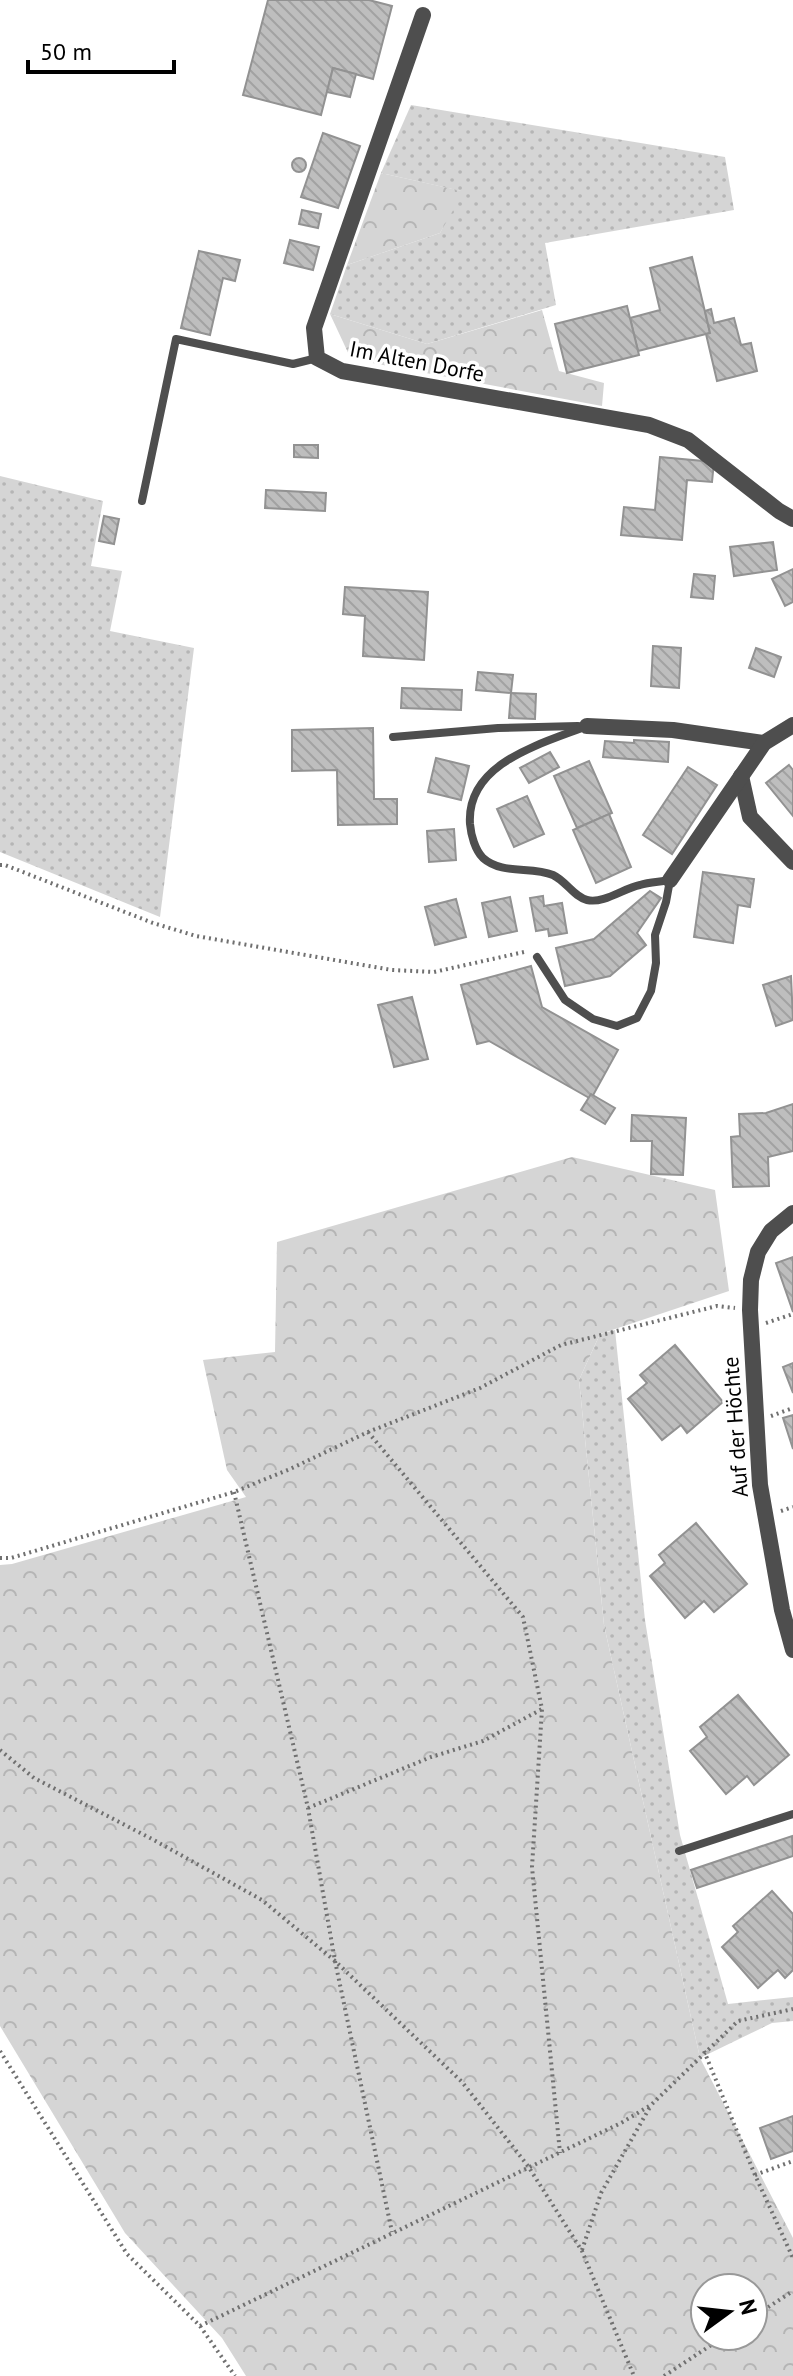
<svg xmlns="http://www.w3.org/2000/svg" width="793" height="2376" viewBox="0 0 793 2376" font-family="'PT Sans',sans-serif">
  <defs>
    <pattern id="grass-dots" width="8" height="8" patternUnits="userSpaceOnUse" patternTransform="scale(2)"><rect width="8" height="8" fill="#d5d5d5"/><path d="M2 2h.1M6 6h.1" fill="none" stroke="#b5b5b5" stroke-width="1.8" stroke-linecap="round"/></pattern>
    <pattern id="forest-crowns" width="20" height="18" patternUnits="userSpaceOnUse" patternTransform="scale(2)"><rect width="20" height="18" fill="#d5d5d5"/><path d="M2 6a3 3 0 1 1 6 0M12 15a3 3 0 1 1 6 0" fill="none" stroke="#b5b5b5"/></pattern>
    <pattern id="building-back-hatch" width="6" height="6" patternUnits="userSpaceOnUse" patternTransform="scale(2)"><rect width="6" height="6" fill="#bebebe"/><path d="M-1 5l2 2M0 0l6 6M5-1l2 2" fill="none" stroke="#a2a2a2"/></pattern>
  </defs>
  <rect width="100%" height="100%" fill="#fff"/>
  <g fill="url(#grass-dots)">
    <path d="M411 105 725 157 734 210 545 243 556 305 427 344 330 314 347 265 440 233 461 191 381 173Z"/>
    <path d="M0 476 103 501 91 566 122 571 110 631 194 648 160 917 0 852Z"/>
    <path d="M615 1330 645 1620 680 1835 728 2004 793 1997V2021L772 2023 700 2058 604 1625 579 1380 600 1334Z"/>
  </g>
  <g fill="url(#forest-crowns)" fill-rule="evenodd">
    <path d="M381 173 462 191 459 200 440 233 347 265Z"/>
    <path d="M542 310 559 371 604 383 602 406 351 359 330 314 427 344Z"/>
    <path d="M572 1157 715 1190 729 1291 600 1334 579 1380 604 1625 700 2058 793 2238V2376H246L222 2338 125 2233 0 2026V1565L12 1564 246 1497 227 1470 203 1360 275 1352 277 1242ZM705 2288H753V2336H705Z"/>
  </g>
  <g fill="url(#building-back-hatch)" stroke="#929292" stroke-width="2">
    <path d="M268 0H369L392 6 373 79 333 68 321 115 243 95Z"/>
    <path d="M333 68 356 74 350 97 327 92Z"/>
    <path d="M323 133 360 146 338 208 301 197Z"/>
    <circle cx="299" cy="165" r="7"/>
    <path d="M302 210 321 214 318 228 299 224Z"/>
    <path d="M290 240 319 247 313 270 284 263Z"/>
    <path d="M199 251 240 260 235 281 223 278 210 335 181 328Z"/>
    <path d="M692 257 710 333 638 351 630 318 660 310 650 268Z"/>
    <path d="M627 306 639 355 567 373 555 324Z"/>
    <path d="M711 309 714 323 734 318 741 345 751 343 757 371 717 381 706 334 710 333 705 311Z"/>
    <path d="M294 445H318V458L294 457Z"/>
    <path d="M660 457 714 462 712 482 687 480 682 540 621 535 624 507 655 510Z"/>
    <path d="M266 490 326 493 325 511 265 508Z"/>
    <path d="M104 516 119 519 114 544 99 541Z"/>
    <path d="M773 542 777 570 734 576 730 547Z"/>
    <path d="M793 569V602L785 606 772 579Z"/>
    <path d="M694 574 715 576 713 599 691 597Z"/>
    <path d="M345 587 428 592 424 660 363 656 365 616 343 614Z"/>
    <path d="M653 646 681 648 679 688 651 686Z"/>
    <path d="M756 648 781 657 774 677 749 668Z"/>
    <path d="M478 672 513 675 511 693 476 690Z"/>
    <path d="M402 688 462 690 461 710 401 708Z"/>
    <path d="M511 693 536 694 535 719 509 718Z"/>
    <path d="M373 728 374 799H397V824L338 825 337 770 292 771V730Z"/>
    <path d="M634 740 669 742 668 762 603 757 605 741 634 743Z"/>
    <path d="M550 752 559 767 529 783 520 768Z"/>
    <path d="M436 758 469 766 461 800 428 792Z"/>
    <path d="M589 761 612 813 577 828 554 776Z"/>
    <path d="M789 765 793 770V816L766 783Z"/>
    <path d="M688 767 717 785 672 854 643 835Z"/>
    <path d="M527 796 544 834 514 847 497 809Z"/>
    <path d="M609 814 631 867 596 883 573 830Z"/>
    <path d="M454 829 456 860 429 862 427 831Z"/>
    <path d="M703 872 754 879 750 907 738 905 733 943 694 937Z"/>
    <path d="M650 891 661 898 637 933 646 945 610 976 565 986 556 948 594 939Z"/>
    <path d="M543 896 544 906 562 903 567 933 549 936 548 929 536 931 530 898Z"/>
    <path d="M510 897 517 931 489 937 482 903Z"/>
    <path d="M456 899 466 937 435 945 425 907Z"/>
    <path d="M531 966 542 1007 618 1050 591 1099 489 1041 477 1044 461 985Z"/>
    <path d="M791 976 793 1020 776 1026 763 985Z"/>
    <path d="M412 997 428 1059 394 1067 378 1005Z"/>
    <path d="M591 1094 615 1108 605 1124 581 1110Z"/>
    <path d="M793 1104V1151L768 1157 769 1186 733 1187 731 1137 740 1136 739 1114 766 1113Z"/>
    <path d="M632 1115 686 1118 683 1175 651 1174 652 1141H631Z"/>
    <path d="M793 1257V1312L776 1263Z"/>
    <path d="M675 1345 723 1402 687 1433 681 1425 662 1440 628 1399 647 1383 640 1375Z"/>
    <path d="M793 1363V1393L783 1367Z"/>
    <path d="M793 1415V1449L783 1418Z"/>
    <path d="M696 1523 747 1584 714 1612 704 1601 685 1618 650 1576 665 1563 659 1555Z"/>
    <path d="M738 1695 789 1755 754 1785 747 1776 726 1794 690 1751 707 1737 700 1727Z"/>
    <path d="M792 1836 793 1856 697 1888 691 1870Z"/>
    <path d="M772 1891 793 1914V1970L785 1978 778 1970 758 1988 722 1947 738 1932 733 1926Z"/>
    <path d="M793 2116V2151L771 2159 760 2128Z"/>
  </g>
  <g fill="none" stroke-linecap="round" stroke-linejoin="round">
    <g stroke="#707070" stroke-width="4" stroke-dasharray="2 4" stroke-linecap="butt">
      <path d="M0 865H5L153 923 196 936 392 970 434 972 524 952"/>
      <path d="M766 1323 793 1314"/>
      <path d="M771 1416 793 1408"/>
      <path d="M368 1432 523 1617 542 1709 532 1867 560 2153"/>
      <path d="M234 1492 308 1808 335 1961 392 2232"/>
      <path d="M781 1511 793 1507"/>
      <path d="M0 1558H11L234 1492 290 1469 368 1432 480 1388 561 1345 717 1306 735 1308"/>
      <path d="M0 1750 34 1778 152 1839 262 1900 335 1961 462 2082 528 2166 582 2251 634 2376"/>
      <path d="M308 1808 431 1757 483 1741 542 1709"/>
      <path d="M0 2051 127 2254 200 2326 235 2376"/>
      <path d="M704 2051 755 2175 793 2258"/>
      <path d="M755 2175 793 2161"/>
      <path d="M582 2250 601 2193 650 2107"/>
      <path d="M753 2317 793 2291"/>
      <path d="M200 2326 621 2123 651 2105 738 2021 793 2009"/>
      <path d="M664 2376 725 2336"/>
    </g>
    <g stroke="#4e4e4e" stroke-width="8">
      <path d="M142 501 176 339 293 364 317 358"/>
      <path d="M393 737 498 728 578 726"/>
      <path d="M537 957 565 1000 593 1019 617 1026 637 1018 651 991 656 963 655 935 666 902 670 880C660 882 649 882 640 885 624 888 604 904 587 900 574 897 566 881 553 875 531 866 502 875 483 858 475 850 471 835 470 824 466 763 541 744 587 726"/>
      <path d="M679 1851 793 1814"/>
    </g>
    <g stroke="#4e4e4e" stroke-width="16">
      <path d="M423 15 314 328 317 358 342 371 649 425 688 440 779 511 793 519"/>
      <path d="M587 726 673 730 764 743"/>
      <path d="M741 776 750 817 793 862"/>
      <path d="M670 880 764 743 793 725"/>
      <path d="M793 1213 771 1231 758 1252 751 1280 750 1310 760 1485 782 1610 793 1650"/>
    </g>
  </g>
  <g text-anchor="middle" stroke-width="7" stroke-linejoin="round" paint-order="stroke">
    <g font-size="22" fill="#000" stroke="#fff">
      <text transform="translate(417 361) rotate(11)" y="8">Im Alten Dorfe</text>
      <text transform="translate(735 1427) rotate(-94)" y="8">Auf der Höchte</text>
    </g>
  </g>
  <g transform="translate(729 2312) rotate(75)"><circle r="38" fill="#ffffff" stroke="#999999" stroke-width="2"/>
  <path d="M0-6L14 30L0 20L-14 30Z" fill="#000000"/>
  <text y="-12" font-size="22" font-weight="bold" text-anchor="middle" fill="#000000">N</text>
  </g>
  <path d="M28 60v12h146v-12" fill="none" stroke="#000000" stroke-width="4"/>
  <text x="40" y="60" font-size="24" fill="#000000" stroke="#ffffff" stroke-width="6" paint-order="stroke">50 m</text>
</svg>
